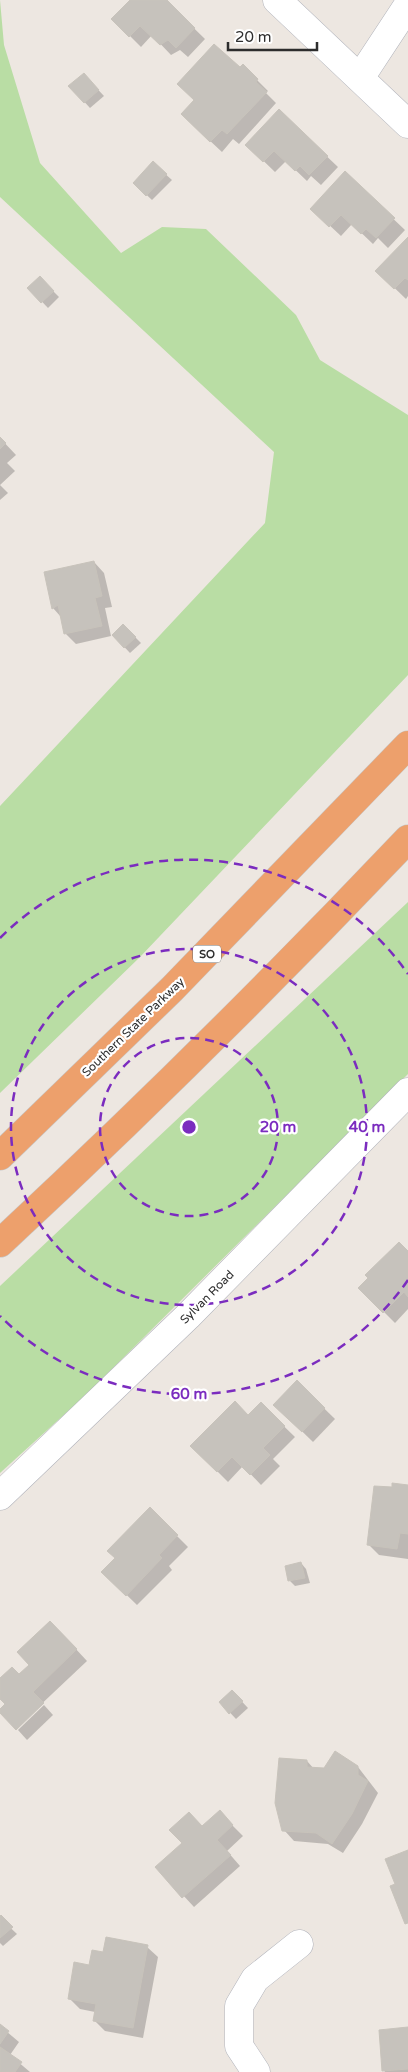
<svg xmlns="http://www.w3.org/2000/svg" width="408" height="2072" viewBox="0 0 408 2072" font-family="'Varela Round',sans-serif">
  <rect width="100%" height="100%" fill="#ede7e1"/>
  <g fill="#b9dda4">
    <path d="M0 0 4 45 40 163 121 253 162 227 206 229 296 315 320 360 408 415V675L140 957 0 1093V806L265 523 274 452 0 197Z"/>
    <path d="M408 902V1074L88 1393 0 1473V1286Z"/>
  </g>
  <g fill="#0003">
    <path d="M132 0H165L205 39 188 57 180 50 171 55 152 35 141 47 113 19Z"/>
    <path d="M243 66 268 91 266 93 276 103 239 144 233 139 222 152 193 125 196 100Z"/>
    <path d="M89 80 104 96 90 108 70 86Z"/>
    <path d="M279 111 338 167 321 185 311 176 307 181 286 161 275 172 247 145Z"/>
    <path d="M153 163 172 180 152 200 134 183Z"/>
    <path d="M345 173 405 230 388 248 378 238 373 244 352 224 341 236 312 209Z"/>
    <path d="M408 239V296L406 299 377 271Z"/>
    <path d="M40 278 59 297 48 308 29 288Z"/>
    <path d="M0 438 16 455 7 463 15 471 0 485Z"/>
    <path d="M0 485 8 493 0 500Z"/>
    <path d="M94 562 104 573 112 607 105 608 111 636 76 644 65 633 61 617 53 608 45 573Z"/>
    <path d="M123 625 141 643 130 653 113 635Z"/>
    <path d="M408 1253V1309L395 1323 360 1288Z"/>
    <path d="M297 1382 335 1419 313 1442 275 1405Z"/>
    <path d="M261 1404 295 1437 273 1459 280 1466 261 1485 243 1466 228 1482 192 1446 248 1416Z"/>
    <path d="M408 1486V1559L379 1555 368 1544 393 1488Z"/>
    <path d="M150 1509 188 1547 169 1566 172 1570 137 1605 103 1572 116 1559Z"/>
    <path d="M301 1563 306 1569 310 1583 295 1586 290 1581Z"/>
    <path d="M61 1633 87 1661 16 1728 0 1711 7 1704 0 1697V1680L19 1676Z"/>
    <path d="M232 1691 248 1708 236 1719 220 1702Z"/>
    <path d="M44 1705 53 1715 27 1740 18 1730Z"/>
    <path d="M307 1761 314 1769 358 1767 378 1793 362 1824 343 1853 328 1844 294 1841 284 1830Z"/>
    <path d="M230 1823 243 1836 227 1851 240 1866 194 1907 157 1867 202 1828Z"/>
    <path d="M0 1918 17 1934 3 1946 0 1943Z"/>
    <path d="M147 1947 158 1957 143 2038 105 2031 94 2020 95 2012 80 2009 69 1998 90 1967 104 1954Z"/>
    <path d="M0 2026 19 2042 10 2055 30 2072H0Z"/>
    <path d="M408 2028V2072H385L384 2070Z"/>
  </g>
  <g fill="#c6c2bc" stroke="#c8c3bb">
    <path d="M130 0H167L195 28 176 48 168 40 160 45 140 26 129 37 111 19Z"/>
    <path d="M214 44 240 67 243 64 258 79 256 82 267 92 227 134 222 130 210 142 181 114 194 100 177 84Z"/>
    <path d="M84 73 99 90 84 103 68 86Z"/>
    <path d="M279 109 328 156 309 175 300 166 295 171 274 151 263 162 245 145Z"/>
    <path d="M153 161 167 174 146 196 133 183Z"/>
    <path d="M345 171 395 218 376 238 366 229 361 234 341 215 329 227 310 209Z"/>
    <path d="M408 237V280L405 278 394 289 375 271Z"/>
    <path d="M40 276 54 291 41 303 27 288Z"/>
    <path d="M0 437 6 443 0 449Z"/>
    <path d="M94 561 102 596 95 598 102 626 64 634 58 605 52 609 44 572Z"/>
    <path d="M123 624 136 637 124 648 112 635Z"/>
    <path d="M399 1242 408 1251V1297L404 1292 383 1313 358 1288 368 1278 365 1275Z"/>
    <path d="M297 1380 325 1408 302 1432 273 1405Z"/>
    <path d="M235 1401 248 1415 261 1402 285 1426 263 1448 270 1455 250 1475 232 1457 217 1472 190 1446Z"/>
    <path d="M392 1483 408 1485V1534L400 1533 397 1549 367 1545 374 1486 392 1487Z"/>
    <path d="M150 1507 178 1535 159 1555 162 1558 126 1596 101 1572 115 1558 107 1551Z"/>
    <path d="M301 1562 305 1578 288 1581 285 1566Z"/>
    <path d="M50 1621 77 1649 33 1692 44 1703 16 1730 0 1713V1709L5 1704 0 1699V1678L12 1667 19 1674 29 1665 17 1652Z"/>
    <path d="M232 1690 243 1701 229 1714 219 1702Z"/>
    <path d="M335 1751 358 1766V1775L368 1781 352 1814 332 1844 316 1833 282 1831 275 1803 279 1758 307 1760V1767L324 1768Z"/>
    <path d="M220 1810 233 1825 217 1840 231 1855 182 1898 155 1867 182 1843 169 1830 189 1812 202 1826Z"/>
    <path d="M408 1850V1923L405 1924 390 1886 395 1884 385 1859Z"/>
    <path d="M1 1915 13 1927 0 1938V1916Z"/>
    <path d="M106 1937 148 1945 133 2028 93 2021 96 2004 68 1999 74 1962 89 1965 92 1950 103 1952Z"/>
    <path d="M0 2024 9 2031 0 2044Z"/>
    <path d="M408 2027V2069L382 2071 379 2030Z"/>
    <path d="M0 2047 22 2062 15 2072H0Z"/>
  </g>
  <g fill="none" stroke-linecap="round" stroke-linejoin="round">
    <defs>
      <g id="street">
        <path d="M277 0 408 124"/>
        <path d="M360 78 408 5"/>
        <path d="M256 2072 239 2046V2006L255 1979 299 1944"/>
      </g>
      <path id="secondary" d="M0 1496 188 1316 408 1092"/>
      <g id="highway">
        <path d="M0 1156 172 989 408 745"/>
        <path d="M0 1243C140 1113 276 978 408 839"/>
      </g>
    </defs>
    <use href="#street" stroke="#b1b3bb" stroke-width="29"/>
    <use href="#secondary" stroke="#b1b3bb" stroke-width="29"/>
    <use href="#highway" stroke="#c4c4c4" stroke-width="29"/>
    <use href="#street" stroke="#fff" stroke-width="28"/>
    <use href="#secondary" stroke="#fff" stroke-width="28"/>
    <use href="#highway" stroke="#eda06c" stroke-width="28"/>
  </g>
  <g fill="none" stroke="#7b2cbf" stroke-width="2.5" stroke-dasharray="9 6">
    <circle cx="189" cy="1127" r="89"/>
    <circle cx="189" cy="1127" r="178"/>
    <path d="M408 1280A267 267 0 0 1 0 1316M0 938A267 267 0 0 1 408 974"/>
  </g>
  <g text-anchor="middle" stroke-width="4.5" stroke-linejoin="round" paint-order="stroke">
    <rect fill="#fff" stroke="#6c6c6c" stroke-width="1" x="193" y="945.5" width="28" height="17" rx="4"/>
    <g font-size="11" font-weight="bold" fill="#2d2d2d">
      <text x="207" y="958">SO</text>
    </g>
    <g font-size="12" fill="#2d2d2d" stroke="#fff">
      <text transform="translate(133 1027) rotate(-44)" y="4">Southern State Parkway</text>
      <text transform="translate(207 1297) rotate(-45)" y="4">Sylvan Road</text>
    </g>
  </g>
  <circle cx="189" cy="1127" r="8" fill="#7b2cbf" stroke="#fff" stroke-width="2.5"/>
  <g font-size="15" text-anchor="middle" font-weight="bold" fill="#7b2cbf" stroke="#fff" stroke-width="4.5" stroke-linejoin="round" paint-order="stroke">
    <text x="278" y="1132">20 m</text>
    <text x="367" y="1132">40 m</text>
    <text x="189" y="1399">60 m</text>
  </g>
  <path d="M228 42v8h89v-8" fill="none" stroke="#2d2d2d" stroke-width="2.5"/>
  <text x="235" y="42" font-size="15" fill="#2d2d2d" stroke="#ffffff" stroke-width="4" paint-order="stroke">20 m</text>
</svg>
